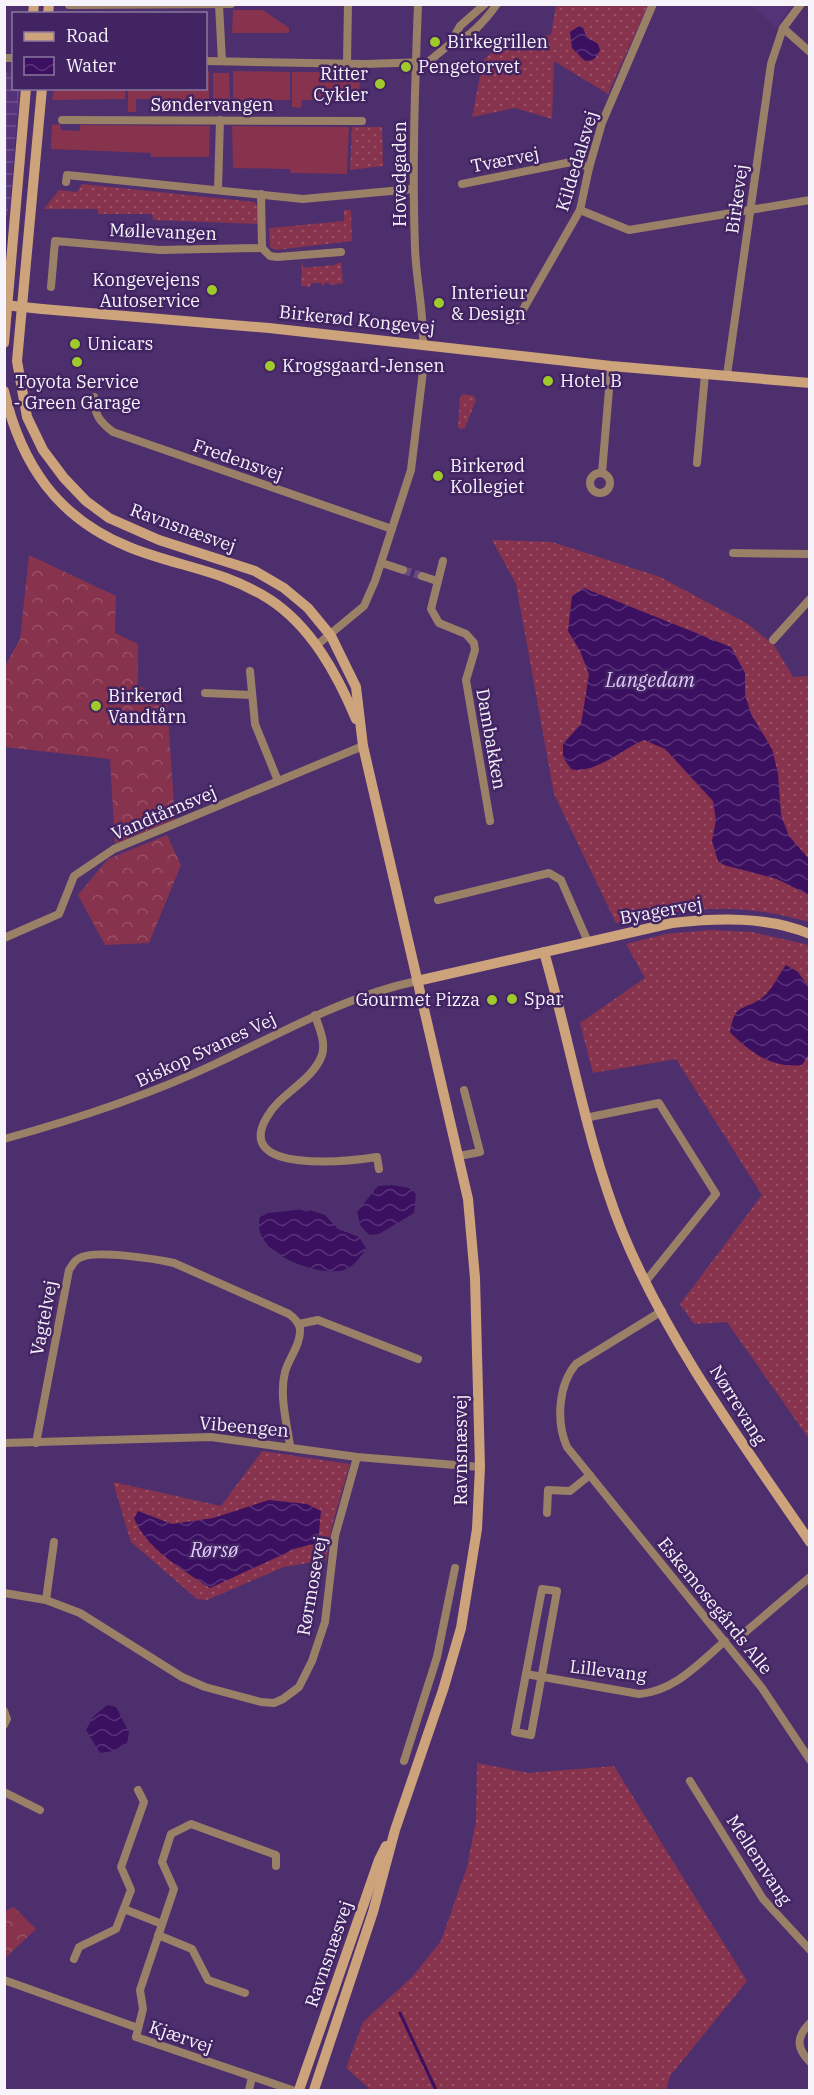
<svg xmlns="http://www.w3.org/2000/svg" width="814" height="2095" viewBox="0 0 814 2095" font-family="'IBM Plex Serif',serif">
  <defs>
    <pattern id="industrial-grid" width="8" height="8" patternUnits="userSpaceOnUse" patternTransform="scale(1.5)"><rect width="8" height="8" fill="#553379"/><path d="M0 4h8M4 0v8" fill="none" stroke="#6e518d"/></pattern>
    <pattern id="grass-dots" width="8" height="8" patternUnits="userSpaceOnUse" patternTransform="scale(1.5)"><rect width="8" height="8" fill="#87334d"/><path d="M2 2h.1M6 6h.1" fill="none" stroke="#995168" stroke-width="1.8" stroke-linecap="round"/></pattern>
    <pattern id="forest-crowns" width="20" height="18" patternUnits="userSpaceOnUse" patternTransform="scale(1.5)"><rect width="20" height="18" fill="#87334d"/><path d="M2 6a3 3 0 1 1 6 0M12 15a3 3 0 1 1 6 0" fill="none" stroke="#995168"/></pattern>
    <pattern id="water-waves" width="16" height="10" patternUnits="userSpaceOnUse" patternTransform="scale(1.5)"><rect width="16" height="10" fill="#3c1061"/><path d="M0 5q4-4 8 0t8 0" fill="none" stroke="#593379"/></pattern>
  </defs>
  <rect width="100%" height="100%" fill="#4d2f6d"/>
  <path fill="#553379" d="M751 5H792L777 28Z"/>
  <path fill="url(#industrial-grid)" d="M5 72 13 73 14 88 19 89 10 203 5 222Z"/>
  <g fill="url(#grass-dots)">
    <path d="M556 5H648L608 94 554 61 552 119 515 108 472 117 483 61 503 41 551 35Z"/>
    <path d="M352 127H382L383 166 350 170Z"/>
    <path d="M82 184 254 202 258 207V224L153 220 152 214H98V209H44L59 190 77 192Z"/>
    <path d="M344 210H351L352 241 276 250 270 247 269 228 344 221Z"/>
    <path d="M302 261 303 268 334 265 341 262 343 283 331 285 327 282 322 286V283H312L309 287 301 286Z"/>
    <path d="M463 394 474 396 476 400 465 428 460 429 458 427 460 397Z"/>
    <path d="M492 540 552 542 660 577 748 624 774 645 793 677 809 676V922C734 901 691 908 616 923L554 794 516 584Z"/>
    <path d="M710 930 752 932 809 945V1439L727 1322 694 1324 680 1304 762 1195 676 1059 593 1073 580 1023 645 978 626 944 666 934Z"/>
    <path d="M262 1451 350 1464 333 1522 326 1560 284 1567 207 1600 197 1599 131 1542 113 1482 221 1506Z"/>
    <path d="M477 1763 529 1773 614 1766 747 1981 670 2076 666 2090H371L346 2068 363 2022 413 1976 441 1941 467 1867 476 1821Z"/>
  </g>
  <g fill="url(#forest-crowns)">
    <path d="M29 555 116 596 115 633 138 644V685L167 702 175 819 115 844 110 759 5 747V666L20 639Z"/>
    <path d="M167 835 181 865 149 943 105 945 78 895 108 859Z"/>
    <path d="M14 1907 36 1929 5 1958V1911Z"/>
  </g>
  <g fill="#87334d">
    <path d="M233 10H263L289 28V33H232Z"/>
    <path d="M206 71H209V100L136 99V112H128V89L206 88Z"/>
    <path d="M233 71 290 72V100H233Z"/>
    <path d="M292 72H360L359 101 302 100 301 108 292 107Z"/>
    <path d="M213 73H229L230 101H213Z"/>
    <path d="M54 89H125V99L52 100Z"/>
    <path d="M60 124 61 130 80 131V125L210 126 209 157H151V153L51 149 52 125Z"/>
    <path d="M232 126 349 127 347 174 291 173 290 169 233 168Z"/>
  </g>
  <g fill="url(#water-waves)">
    <path d="M579 26 583 28 587 37 598 44 600 50C597 58 593 61 585 61L572 48 570 32Z"/>
    <path d="M584 588 731 647 745 673V694L751 714 772 749 778 773 781 815 789 836 809 859V895L777 879 724 865 718 861 712 841 716 820 713 801 665 749 644 740C622 749 594 775 571 769L563 757V744L581 724 589 674 580 651 568 631 572 596Z"/>
    <path d="M786 965 798 972 809 988V1054L802 1065C773 1069 749 1052 730 1032 735 1001 744 1012 763 997 772 990 779 974 786 965Z"/>
    <path d="M392 1185 409 1188 416 1194 414 1213 379 1234 369 1235 360 1225 357 1212 378 1186Z"/>
    <path d="M306 1209 325 1215 338 1229 359 1237 366 1248C360 1258 352 1270 338 1271 310 1274 250 1251 260 1217L268 1213Z"/>
    <path d="M269 1500 307 1504 321 1511 318 1543 297 1548 210 1588C182 1569 147 1550 134 1518L138 1511 172 1524 213 1518Z"/>
    <path d="M107 1705 116 1707 129 1732 127 1743 113 1751 100 1753 86 1730 93 1717Z"/>
  </g>
  <g fill="none" stroke-linecap="round" stroke-linejoin="round">
    <path stroke="#3c1061" stroke-width="3" d="M400 2013 436 2090"/>
    <path stroke="#664c82" stroke-width="8" stroke-dasharray="8 4" stroke-linecap="butt" d="M403 570 422 576"/>
    <g stroke="#9b8068" stroke-width="8">
      <path d="M418 4C415 85 412 167 415 248 416 280 424 311 423 344"/>
      <path d="M69 5 231 4"/>
      <path d="M219 5 222 61"/>
      <path d="M783 28 810 52"/>
      <path d="M450 44C467 42 487 18 497 4"/>
      <path d="M4 58H14"/>
      <path d="M206 61 364 64 428 62 450 44 460 26 485 4"/>
      <path d="M347 63 348 4"/>
      <path d="M62 120 362 121"/>
      <path d="M66 182 67 175 303 199 413 189"/>
      <path d="M462 184 576 161 589 168"/>
      <path d="M218 190 220 120"/>
      <path d="M580 210 629 230 810 200"/>
      <path d="M262 248 270 256 277 257 341 252"/>
      <path d="M51 287 55 241 160 250 262 248 261 194"/>
      <path d="M517 320 580 210 589 168 602 123 653 4"/>
      <path d="M727 375 771 64 783 28 801 4"/>
      <path d="M94 397C94 415 100 422 113 432L392 529"/>
      <path d="M697 463 705 374"/>
      <circle cx="600" cy="483" r="10"/>
      <path d="M602 473 611 366"/>
      <path d="M733 553 810 554"/>
      <path d="M443 561 431 609 439 623 466 634 474 643 475 650 466 680 490 821"/>
      <path d="M382 563 403 570"/>
      <path d="M422 576 437 581"/>
      <path d="M773 640 810 599"/>
      <path d="M317 645 364 606 375 581 411 470 423 371"/>
      <path d="M250 671 255 724 278 781"/>
      <path d="M205 693 252 695"/>
      <path d="M438 900 549 873 561 880 588 942"/>
      <path d="M4 938 59 914 74 876 114 849 363 746"/>
      <path d="M315 1015C319 1028 326 1042 322 1055 312 1082 280 1093 267 1117 232 1175 351 1161 377 1157L379 1169"/>
      <path d="M585 1118 659 1103 716 1194 646 1281"/>
      <path d="M4 1139C77 1119 147 1096 215 1064 282 1033 345 996 417 981"/>
      <path d="M459 1156 480 1152 464 1090"/>
      <path d="M662 1311 576 1364C558 1385 556 1422 567 1447L762 1688 810 1760"/>
      <path d="M299 1324 318 1320 418 1359"/>
      <path d="M4 1443 211 1437 357 1457 480 1467"/>
      <path d="M36 1443 69 1270C73 1264 75 1259 82 1257 98 1250 156 1259 174 1263L289 1314C294 1318 299 1322 300 1329 301 1344 289 1358 285 1372 279 1396 287 1423 290 1446"/>
      <path d="M547 1513 548 1490 570 1491 590 1475"/>
      <path d="M542 1589 557 1591 531 1735 515 1732Z"/>
      <path d="M4 1593 46 1600 80 1613 182 1677 205 1687 261 1702 274 1703 283 1699 299 1687 312 1661 325 1622 335 1536 357 1457"/>
      <path d="M46 1600 54 1542"/>
      <path d="M743 1634 810 1577"/>
      <path d="M526 1674 639 1694C675 1691 699 1663 725 1641"/>
      <path d="M4 1711 7 1719 4 1725"/>
      <path d="M404 1761 437 1657 455 1568"/>
      <path d="M690 1781 763 1899 810 1950"/>
      <path d="M4 1792 40 1810"/>
      <path d="M276 1866V1855L191 1824 171 1834 162 1862 174 1889 140 1990 143 2009 136 2037 292 2090"/>
      <path d="M124 1909 162 1924"/>
      <path d="M158 1935 192 1949 208 1980 245 1993"/>
      <path d="M74 1959 79 1947 116 1929 131 1890 121 1867 144 1802 138 1790"/>
      <path d="M4 1980 138 2028"/>
      <path d="M810 2023C796 2037 796 2048 810 2062"/>
      <path d="M249 2090 252 2077"/>
    </g>
    <g stroke="#cda37c" stroke-width="10">
      <path d="M33 14 34 4"/>
      <path d="M48 14 49 4"/>
      <path d="M42 88 17 361 27 417 43 450 64 478 86 501 109 518 159 540 255 571 284 588 308 608 331 636 356 687 363 746 468 1199 475 1278 480 1467 477 1529 461 1628 443 1690 395 1830 373 1912 314 2090"/>
      <path d="M42 309 269 328 611 366 810 383"/>
      <path d="M4 343 26 88"/>
      <path d="M4 391C21 464 57 518 129 547 178 567 221 569 269 599 311 626 337 674 356 719"/>
      <path d="M544 952C571 1045 586 1141 622 1231 667 1341 743 1444 810 1542"/>
      <path d="M417 981 672 923C717 918 767 916 810 934"/>
      <path d="M299 2090 379 1860 386 1846"/>
    </g>
    <path stroke="#cda37c" stroke-width="10" d="M4 305 42 309"/>
  </g>
  <g fill="#a0c92c" stroke="#422462" stroke-width="2">
    <circle cx="435" cy="42" r="6"/>
    <circle cx="406" cy="67" r="6"/>
    <circle cx="380" cy="84" r="6"/>
    <circle cx="212" cy="290" r="6"/>
    <circle cx="439" cy="303" r="6"/>
    <circle cx="75" cy="344" r="6"/>
    <circle cx="77" cy="362" r="6"/>
    <circle cx="270" cy="366" r="6"/>
    <circle cx="548" cy="381" r="6"/>
    <circle cx="438" cy="476" r="6"/>
    <circle cx="96" cy="706" r="6"/>
    <circle cx="512" cy="999" r="6"/>
    <circle cx="492" cy="1000" r="6"/>
  </g>
  <g text-anchor="middle" stroke-width="5" stroke-linejoin="round" paint-order="stroke">
    <g font-size="18" fill="#f6f3fb" stroke="#422462" text-anchor="start">
      <text x="447" y="48">Birkegrillen</text>
      <text x="418" y="73">Pengetorvet</text>
      <text x="368" y="80" text-anchor="end">Ritter<tspan x="368" dy="21">Cykler</tspan></text>
      <text x="200" y="286" text-anchor="end">Kongevejens<tspan x="200" dy="21">Autoservice</tspan></text>
      <text x="451" y="299">Interieur<tspan x="451" dy="21">&amp; Design</tspan></text>
      <text x="87" y="350">Unicars</text>
      <text x="282" y="372">Krogsgaard-Jensen</text>
      <text x="560" y="387">Hotel B</text>
      <text x="77" y="388" text-anchor="middle">Toyota Service<tspan x="77" dy="21">- Green Garage</tspan></text>
      <text x="450" y="472">Birkerød<tspan x="450" dy="21">Kollegiet</tspan></text>
      <text x="108" y="702">Birkerød<tspan x="108" dy="21">Vandtårn</tspan></text>
      <text x="524" y="1005">Spar</text>
      <text x="480" y="1006" text-anchor="end">Gourmet Pizza</text>
    </g>
    <g font-size="18" fill="#f6f3fb" stroke="#422462">
      <text x="212" y="111">Søndervangen</text>
      <text transform="translate(505 160) rotate(-11)" y="6">Tværvej</text>
      <text transform="translate(577 161) rotate(-73)" y="6">Kildedalsvej</text>
      <text transform="translate(400 174) rotate(-90)" y="6">Hovedgaden</text>
      <text transform="translate(737 199) rotate(-82)" y="6">Birkevej</text>
      <text transform="translate(163 232) rotate(2)" y="6">Møllevangen</text>
      <text transform="translate(357 320) rotate(6)" y="6">Birkerød Kongevej</text>
      <text transform="translate(238 460) rotate(19)" y="6">Fredensvej</text>
      <text transform="translate(183 528) rotate(20)" y="6">Ravnsnæsvej</text>
      <text transform="translate(491 739) rotate(80)" y="6">Dambakken</text>
      <text transform="translate(164 813) rotate(-23)" y="6">Vandtårnsvej</text>
      <text transform="translate(661 911) rotate(-10)" y="6">Byagervej</text>
      <text transform="translate(206 1050) rotate(-25)" y="6">Biskop Svanes Vej</text>
      <text transform="translate(44 1318) rotate(-79)" y="6">Vagtelvej</text>
      <text transform="translate(738 1405) rotate(58)" y="6">Nørrevang</text>
      <text transform="translate(244 1427) rotate(5)" y="6">Vibeengen</text>
      <text transform="translate(461 1450) rotate(-90)" y="6">Ravnsnæsvej</text>
      <text transform="translate(312 1586) rotate(-80)" y="6">Rørmosevej</text>
      <text transform="translate(715 1606) rotate(51)" y="6">Eskemosegårds Alle</text>
      <text transform="translate(608 1671) rotate(7)" y="6">Lillevang</text>
      <text transform="translate(759 1860) rotate(57)" y="6">Mellemvang</text>
      <text transform="translate(329 1954) rotate(-71)" y="6">Ravnsnæsvej</text>
      <text transform="translate(181 2037) rotate(19)" y="6">Kjærvej</text>
    </g>
    <g font-size="20" font-style="italic" fill="#decbf8" stroke="#422462">
      <text x="650" y="687">Langedam</text>
      <text x="214" y="1557">Rørsø</text>
    </g>
  </g>
  <rect width="814" height="2095" fill="none" stroke="#f6f3fb" stroke-width="12"/>
  <rect x="12" y="12" width="195" height="78" fill="#422462" stroke="#8a779f" stroke-width="1.5"/>
  <rect x="24" y="32" width="30" height="9" fill="#cda37c" stroke="#8a779f" stroke-width="1.5"/>
  <text x="66" y="42" font-size="18" fill="#f6f3fb">Road</text>
  <rect x="24" y="57" width="30" height="18" fill="url(#water-waves)" stroke="#8a779f" stroke-width="1.5"/>
  <text x="66" y="72" font-size="18" fill="#f6f3fb">Water</text>
</svg>
